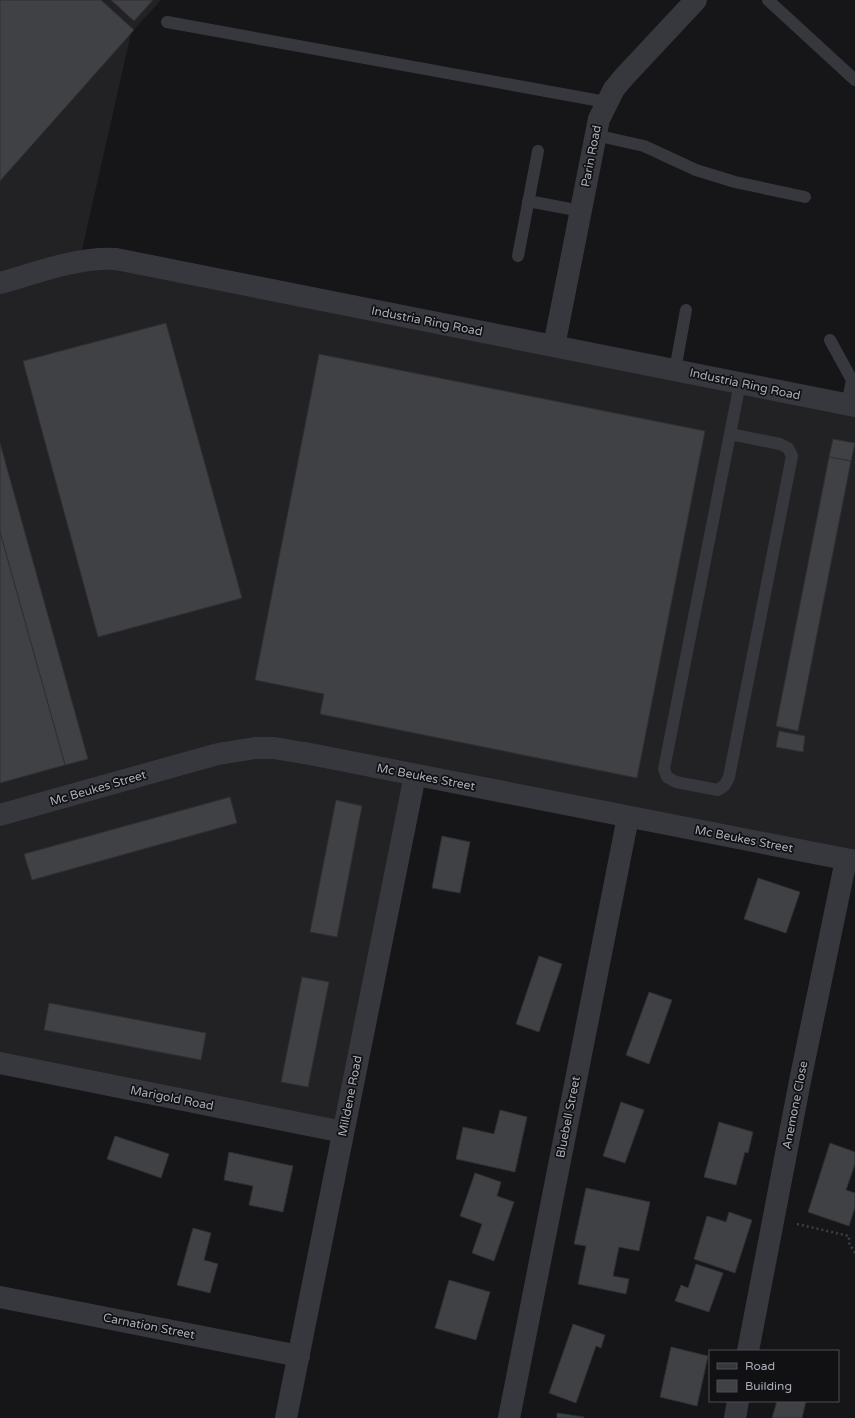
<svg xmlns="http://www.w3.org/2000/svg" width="855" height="1418" viewBox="0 0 855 1418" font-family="'Varela Round',sans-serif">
  <rect width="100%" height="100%" fill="#161618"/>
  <path fill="#222225" d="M0 0H161L131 33 80 259 855 404V860L417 773 345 1134 0 1065Z"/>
  <g fill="#404145" stroke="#303034">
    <path d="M0 0H101L134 30 0 181Z"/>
    <path d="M111 0H153L134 21Z"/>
    <path d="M166 323 242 598 98 637 23 361Z"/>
    <path d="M319 354 705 431 637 778 320 714 324 694 255 680Z"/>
    <path d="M833 439 855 443 851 461 829 457Z"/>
    <path d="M0 443 88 759 65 765 0 532Z"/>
    <path d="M829 457 851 461 798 731 776 726Z"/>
    <path d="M0 532 65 765 0 783Z"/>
    <path d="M779 731 805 736 803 752 776 747Z"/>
    <path d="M230 797 237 823 32 880 24 854Z"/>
    <path d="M336 800 362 806 337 937 310 932Z"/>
    <path d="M442 836 470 842 460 893 432 888Z"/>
    <path d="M758 878 800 892 786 933 744 919Z"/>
    <path d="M539 956 562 964 539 1032 516 1024Z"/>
    <path d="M302 977 329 982 308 1087 281 1082Z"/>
    <path d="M649 992 672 1000 649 1064 626 1055Z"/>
    <path d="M49 1003 206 1033 201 1060 44 1030Z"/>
    <path d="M621 1102 644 1110 625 1163 603 1156Z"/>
    <path d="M500 1110 527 1117 515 1172 456 1159 463 1127 494 1134Z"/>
    <path d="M719 1122 753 1132 748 1153 745 1152 736 1185 704 1177Z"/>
    <path d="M115 1136 169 1154 161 1178 107 1159Z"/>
    <path d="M830 1143 855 1152V1164L846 1190 855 1193V1207L849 1226 808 1212Z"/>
    <path d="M229 1152 293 1166 283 1212 249 1205 253 1186 224 1180Z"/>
    <path d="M475 1173 501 1182 497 1196 514 1202 494 1261 472 1253 482 1224 460 1216Z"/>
    <path d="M586 1188 650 1202 639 1251 619 1247 613 1276 629 1279 626 1294 578 1284 586 1246 574 1244Z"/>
    <path d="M729 1212 752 1220 735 1273 694 1259 707 1216 726 1222Z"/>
    <path d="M193 1228 211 1233 204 1260 218 1264 210 1293 177 1285Z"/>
    <path d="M696 1264 723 1273 709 1312 675 1301 681 1285 688 1288Z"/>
    <path d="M449 1280 490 1292 476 1340 435 1328Z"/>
    <path d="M573 1324 605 1335 601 1348 596 1346 576 1403 549 1393Z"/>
    <path d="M671 1347 708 1356 697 1406 660 1397Z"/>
    <path d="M777 1401H806L802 1418H772Z"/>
    <path d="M557 1413 584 1417 583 1418H557Z"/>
  </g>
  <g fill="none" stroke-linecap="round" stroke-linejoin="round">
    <path stroke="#3d3f44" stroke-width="2.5" stroke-dasharray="2 3" stroke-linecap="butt" d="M797 1224 849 1236V1243L855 1253"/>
    <g stroke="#37383d" stroke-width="12">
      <path d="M768 0 855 80"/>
      <path d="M167 22 606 102"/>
      <path d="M595 135 644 146 696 170 735 182 805 197"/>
      <path d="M528 201 581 211"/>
      <path d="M518 256 538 151"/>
      <path d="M830 340 852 380 847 405"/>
      <path d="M675 370 686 310"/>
      <path d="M730 434 780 444 788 448 792 456 729 777 725 785 718 790 676 782 667 777 664 769Z"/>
      <path d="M730 434 740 383"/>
    </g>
    <g stroke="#37383d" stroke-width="22">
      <path d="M554 346 599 119 614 89 624 77 696 0"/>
      <path d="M0 815 218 754 255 748H274L310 754 855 861"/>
      <path d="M0 1063 343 1132"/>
      <path d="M0 1297 299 1356"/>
      <path d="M748 1351 801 1076 846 860"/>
      <path d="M286 1418 415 775"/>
      <path d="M509 1418 628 817"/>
      <path d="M735 1418 738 1401"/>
    </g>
    <path stroke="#37383d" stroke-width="22" d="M0 283C36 273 80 256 116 259L855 406"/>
  </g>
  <g text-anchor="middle" stroke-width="3.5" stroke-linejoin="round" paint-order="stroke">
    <g font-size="12" fill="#a8adb8" stroke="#111113">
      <text transform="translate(591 156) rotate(-79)" y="4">Parin Road</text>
      <text transform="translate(427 321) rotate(11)" y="4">Industria Ring Road</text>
      <text transform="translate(745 384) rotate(12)" y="4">Industria Ring Road</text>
      <text transform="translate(426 777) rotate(11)" y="4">Mc Beukes Street</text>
      <text transform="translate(98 788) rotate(-16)" y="4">Mc Beukes Street</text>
      <text transform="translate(744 839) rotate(11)" y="4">Mc Beukes Street</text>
      <text transform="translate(350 1096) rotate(-79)" y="4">Milldene Road</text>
      <text transform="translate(172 1098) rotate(11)" y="4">Marigold Road</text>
      <text transform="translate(795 1105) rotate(-79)" y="4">Anemone Close</text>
      <text transform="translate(568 1117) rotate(-79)" y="4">Bluebell Street</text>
      <text transform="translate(149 1326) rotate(11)" y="4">Carnation Street</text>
    </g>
  </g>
  <rect x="709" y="1350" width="130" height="52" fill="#111113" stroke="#4d4f55"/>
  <rect x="717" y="1363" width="20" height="6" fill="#37383d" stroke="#4d4f55"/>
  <text x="745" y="1370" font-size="12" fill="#a8adb8">Road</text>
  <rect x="717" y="1380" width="20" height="12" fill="#404145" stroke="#4d4f55"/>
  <text x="745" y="1390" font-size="12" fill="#a8adb8">Building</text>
</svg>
